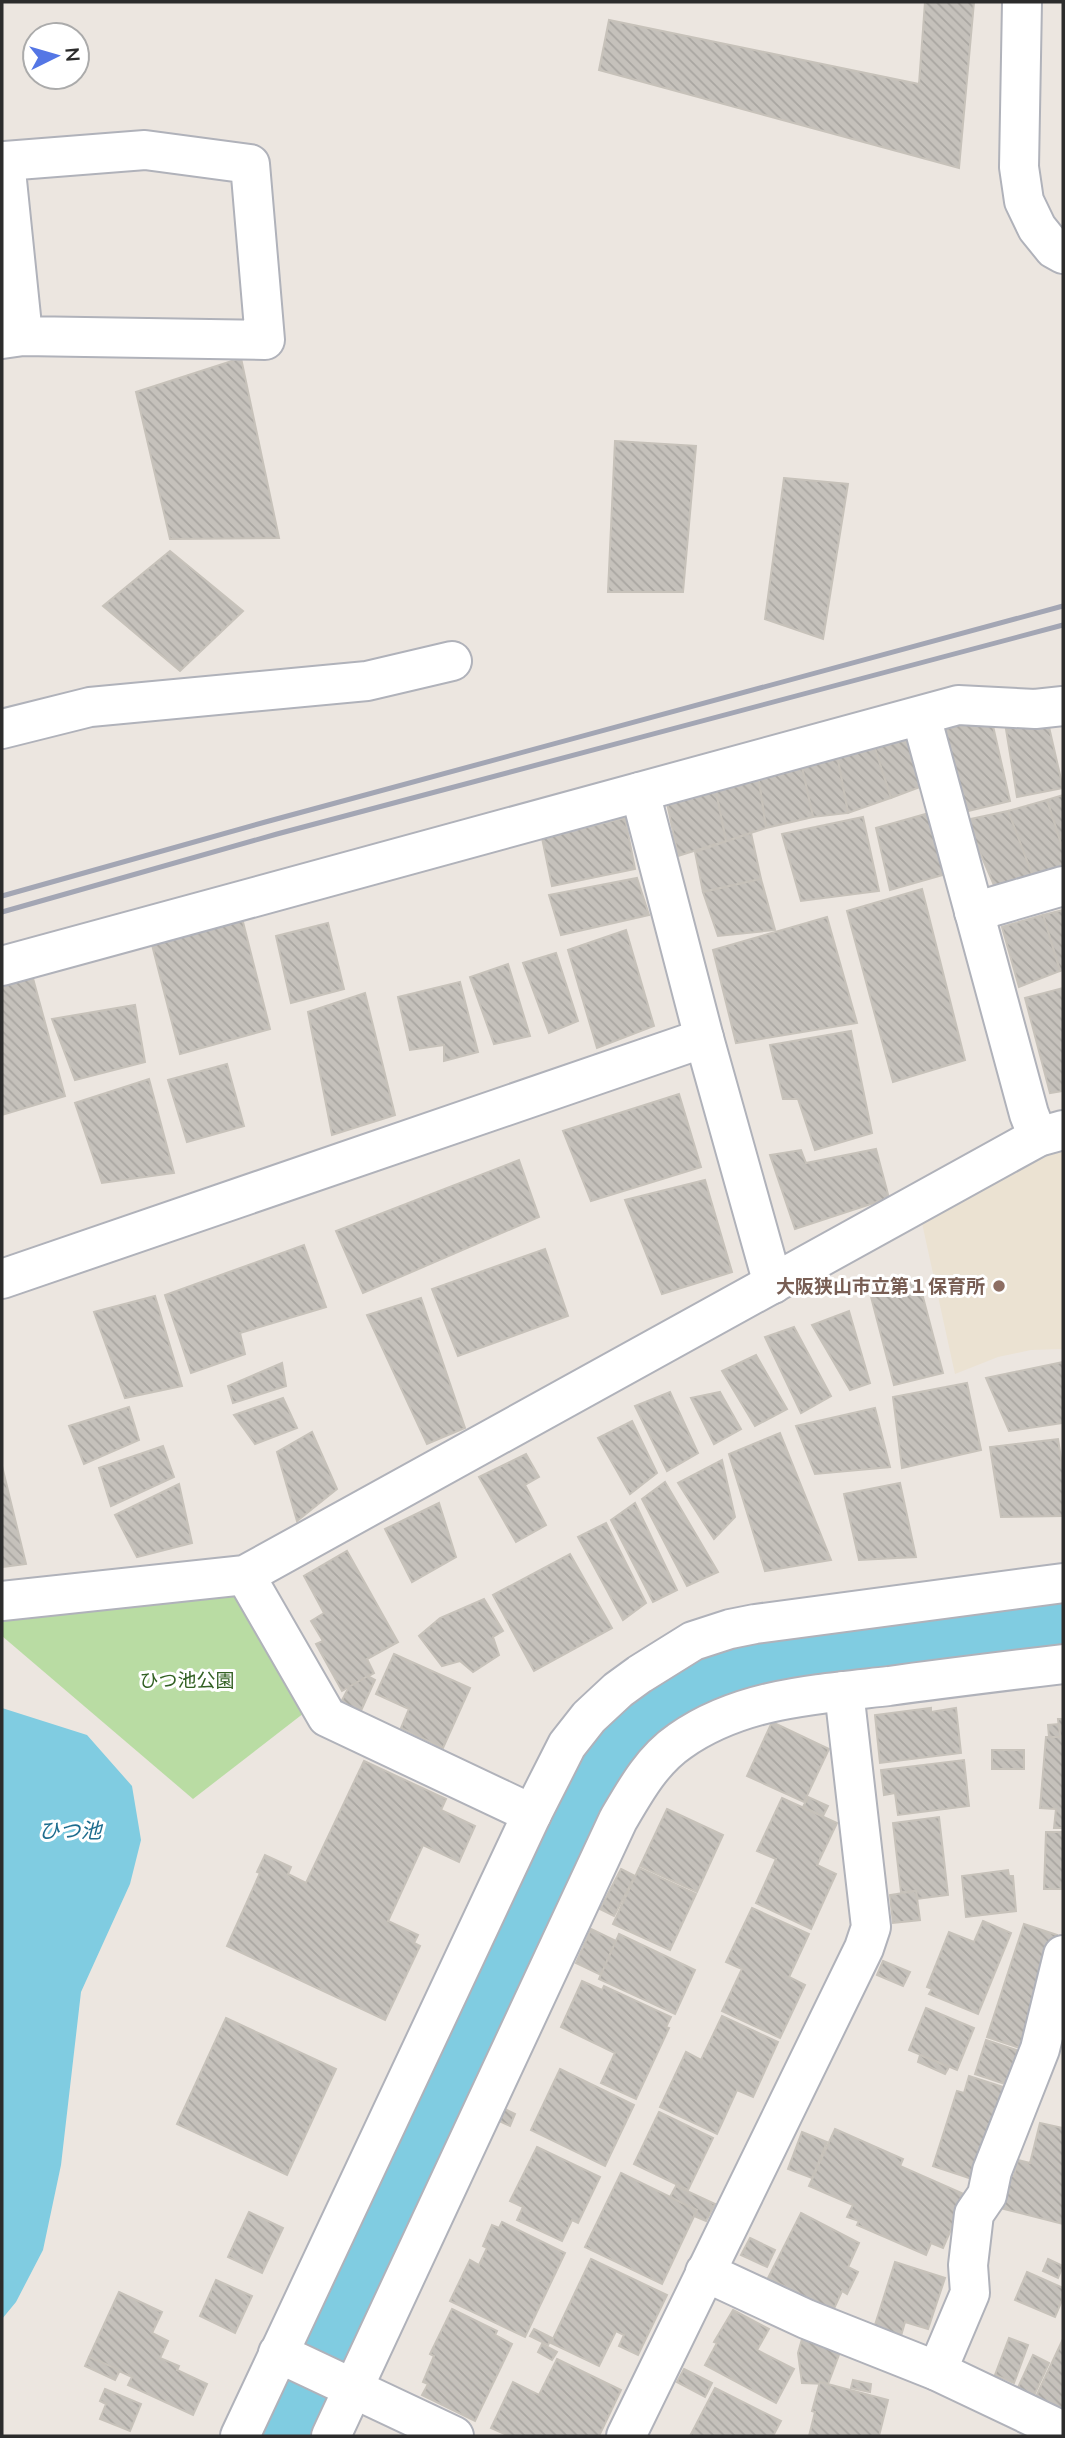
<svg xmlns="http://www.w3.org/2000/svg" width="1065" height="2438" viewBox="0 0 1065 2438" font-family="Mulish,'Noto Sans JP',sans-serif">
  <defs>
    <pattern id="building-back-hatch" width="6" height="6" patternUnits="userSpaceOnUse" patternTransform="scale(1.75)"><rect width="6" height="6" fill="#c5c1bb"/><path d="M-1 5l2 2M0 0l6 6M5-1l2 2" fill="none" stroke="#a9a6a1"/></pattern>
  </defs>
  <rect width="100%" height="100%" fill="#ece6e0"/>
  <path fill="#ebe2d2" d="M1063 1146V1349L1031 1350 998 1357 955 1374 922 1223 1026 1157Z"/>
  <path fill="#b9dca3" d="M237 1588 304 1713 193 1799 2 1636V1614Z"/>
  <path fill="#80cce1" d="M2 1708 87 1735 132 1786 141 1840 130 1884 81 1992 61 2165 43 2250 16 2302 2 2319Z"/>
  <g fill="none" stroke-linecap="round" stroke-linejoin="round">
    <path stroke="#80cce1" stroke-width="72" d="M290 2436 582 1804 614 1750 669 1700 707 1678 745 1665 1063 1623"/>
  </g>
  <g fill="url(#building-back-hatch)" stroke="#c7c2ba" stroke-width="2">
    <path d="M925 2H974L959 168 599 70 609 20 919 84Z"/>
    <path d="M241 358 279 538 170 539 136 392Z"/>
    <path d="M615 441 696 446 683 592H608Z"/>
    <path d="M784 478 848 484 823 639 765 619Z"/>
    <path d="M170 551 243 611 180 671 103 606Z"/>
    <path d="M991 717 1010 801 964 812 939 722Z"/>
    <path d="M1005 723 1049 727 1063 788 1017 797Z"/>
    <path d="M910 734 923 786 891 798 874 746Z"/>
    <path d="M874 746 891 798 848 813 837 755Z"/>
    <path d="M837 755 848 813 813 817 801 763Z"/>
    <path d="M801 763 813 817 766 828 758 775Z"/>
    <path d="M758 775 766 828 726 841 715 787Z"/>
    <path d="M715 787 726 841 678 856 666 798Z"/>
    <path d="M1063 795V850L1047 800Z"/>
    <path d="M1047 800 1063 850V866L1032 874 1008 811Z"/>
    <path d="M1008 811 1032 874 996 890 966 820Z"/>
    <path d="M929 813 946 874 890 890 876 828Z"/>
    <path d="M863 817 879 891 801 901 782 834Z"/>
    <path d="M625 818 635 869 552 886 542 838Z"/>
    <path d="M751 833 761 879 703 892 695 852Z"/>
    <path d="M637 878 649 915 561 935 549 895Z"/>
    <path d="M761 879 775 930 718 936 703 892Z"/>
    <path d="M922 889 965 1060 893 1082 847 911Z"/>
    <path d="M1063 910V970L1060 971 1043 915Z"/>
    <path d="M241 914 270 1029 180 1054 151 941Z"/>
    <path d="M1043 915 1060 971 1019 987 1002 927Z"/>
    <path d="M827 917 857 1023 736 1043 713 950Z"/>
    <path d="M328 923 344 989 291 1003 276 936Z"/>
    <path d="M626 930 654 1026 597 1048 568 950Z"/>
    <path d="M556 953 578 1021 549 1033 523 963Z"/>
    <path d="M508 964 530 1036 494 1044 470 977Z"/>
    <path d="M31 971 65 1096 2 1115V979Z"/>
    <path d="M460 982 478 1052 444 1061V1045L410 1050 398 997Z"/>
    <path d="M1063 988V1091L1050 1093 1025 998Z"/>
    <path d="M365 993 395 1115 332 1135 308 1012Z"/>
    <path d="M135 1005 145 1062 75 1080 52 1019Z"/>
    <path d="M851 1031 872 1133 815 1150 798 1099H783L770 1045Z"/>
    <path d="M227 1064 244 1126 187 1142 168 1080Z"/>
    <path d="M149 1079 174 1173 102 1183 75 1103Z"/>
    <path d="M679 1094 701 1167 591 1201 563 1131Z"/>
    <path d="M876 1149 889 1198 795 1229 770 1155 801 1150 806 1163Z"/>
    <path d="M519 1160 539 1217 363 1293 336 1231Z"/>
    <path d="M705 1180 732 1272 662 1294 625 1200Z"/>
    <path d="M304 1245 326 1307 240 1333 245 1354 191 1373 165 1295Z"/>
    <path d="M545 1249 568 1316 458 1356 432 1289Z"/>
    <path d="M918 1278 943 1373 894 1385 870 1293Z"/>
    <path d="M155 1296 182 1386 125 1398 94 1312Z"/>
    <path d="M421 1298 465 1428 427 1444 367 1315Z"/>
    <path d="M849 1311 870 1383 850 1390 812 1325Z"/>
    <path d="M794 1327 831 1396 801 1413 765 1337Z"/>
    <path d="M756 1355 787 1409 755 1426 722 1371Z"/>
    <path d="M1063 1362V1423L1009 1431 986 1378Z"/>
    <path d="M282 1363 286 1386 233 1403 228 1386Z"/>
    <path d="M967 1383 981 1450 902 1468 893 1397Z"/>
    <path d="M670 1392 698 1453 667 1471 635 1406Z"/>
    <path d="M720 1392 741 1429 714 1444 691 1398Z"/>
    <path d="M283 1398 297 1428 255 1444 234 1415Z"/>
    <path d="M129 1407 139 1440 84 1464 69 1426Z"/>
    <path d="M875 1408 890 1467 815 1474 796 1426Z"/>
    <path d="M632 1421 657 1473 630 1494 598 1438Z"/>
    <path d="M312 1432 337 1489 297 1521 277 1452Z"/>
    <path d="M780 1433 831 1560 765 1571 729 1454Z"/>
    <path d="M1058 1439 1063 1471V1516L1001 1517 990 1447Z"/>
    <path d="M163 1446 174 1477 111 1506 99 1468Z"/>
    <path d="M526 1454 539 1477 525 1485 546 1525 516 1542 479 1477Z"/>
    <path d="M722 1460 735 1517 714 1539 678 1483Z"/>
    <path d="M2 1466 26 1564 2 1567Z"/>
    <path d="M665 1482 718 1572 687 1586 642 1499Z"/>
    <path d="M900 1483 916 1557 859 1560 844 1494Z"/>
    <path d="M179 1484 192 1543 137 1557 115 1515Z"/>
    <path d="M439 1503 456 1557 412 1582 385 1529Z"/>
    <path d="M635 1503 677 1590 653 1602 611 1520Z"/>
    <path d="M606 1523 646 1603 623 1620 578 1537Z"/>
    <path d="M347 1551 398 1642 367 1659 374 1673 342 1691 316 1644 323 1641 311 1621 324 1613 304 1576Z"/>
    <path d="M570 1554 612 1628 534 1671 493 1595Z"/>
    <path d="M484 1599 503 1631 493 1637 499 1655 473 1672 460 1661 442 1666 419 1636 440 1618Z"/>
    <path d="M394 1654 470 1688 443 1748 401 1728 409 1709 376 1694Z"/>
    <path d="M368 1676 375 1680 360 1713 340 1704 349 1687Z"/>
    <path d="M931 1708V1712L956 1708 961 1753 880 1763 875 1715Z"/>
    <path d="M1058 1719H1063V1828H1054L1056 1809 1040 1808 1046 1737H1060Z"/>
    <path d="M772 1722 829 1749 804 1802 747 1776Z"/>
    <path d="M1059 1724 1060 1737H1049L1048 1725Z"/>
    <rect x="992" y="1750" width="32" height="19"/>
    <path d="M964 1760 969 1806 898 1815 895 1793 884 1795 881 1770Z"/>
    <path d="M364 1761 446 1799 441 1810 475 1826 459 1862 423 1845 388 1921 418 1935 414 1943 420 1946 385 2020 227 1946 260 1873 257 1872 265 1855 291 1867 288 1874 306 1883Z"/>
    <path d="M808 1797 828 1806 823 1816 803 1807Z"/>
    <path d="M782 1798 837 1823 817 1865 836 1874 811 1929 756 1903 776 1859 757 1851Z"/>
    <path d="M667 1809 723 1835 697 1892 640 1866Z"/>
    <path d="M939 1817 948 1895 917 1899 916 1891 901 1892 893 1823Z"/>
    <path d="M1046 1832H1063V1889H1044Z"/>
    <path d="M639 1868 696 1894 670 1950 613 1924Z"/>
    <path d="M621 1869 635 1876 614 1916 600 1909Z"/>
    <path d="M1008 1870 1009 1876H1013L1016 1911 966 1917 962 1876Z"/>
    <path d="M916 1891 920 1920 893 1923 890 1895Z"/>
    <path d="M752 1908 809 1934 789 1977 805 1985 780 2038 722 2011 742 1969 726 1962Z"/>
    <path d="M983 1921 1011 1933 978 2014 929 1994 932 1989 927 1987 949 1932 974 1942Z"/>
    <path d="M1024 1924 1057 1935 1020 2048 987 2037Z"/>
    <path d="M591 1929 616 1941 601 1975 576 1963Z"/>
    <path d="M619 1934 695 1970 675 2014 599 1979Z"/>
    <path d="M883 1961 910 1972 903 1986 877 1975Z"/>
    <path d="M582 1981 602 1990 604 1986 671 2017 666 2027 669 2028 636 2099 601 2083 615 2053 561 2027Z"/>
    <path d="M926 2008 974 2028 957 2070 909 2050Z"/>
    <path d="M722 2016 778 2042 753 2097 737 2090 717 2134 660 2107 686 2052 701 2060Z"/>
    <path d="M226 2018 336 2069 287 2175 177 2124Z"/>
    <path d="M986 2040 1019 2051 1008 2085 975 2074Z"/>
    <path d="M920 2055 949 2067 945 2074 918 2062Z"/>
    <path d="M560 2069 634 2105 605 2166 531 2130Z"/>
    <path d="M969 2076 1009 2089 975 2180 933 2166 957 2091 964 2093Z"/>
    <path d="M505 2109 515 2114 510 2126 499 2121Z"/>
    <path d="M659 2112 713 2138 688 2190 634 2164Z"/>
    <path d="M1040 2123 1063 2128V2224L996 2207 1004 2174 1014 2176 1018 2160 1030 2163Z"/>
    <path d="M835 2129 903 2159 900 2166 966 2195 943 2248 931 2243 926 2255 857 2225 859 2221 847 2217 853 2205 809 2186Z"/>
    <path d="M802 2132 827 2142 812 2178 788 2169Z"/>
    <path d="M537 2147 600 2177 578 2223 572 2220 562 2241 517 2220 523 2207 510 2201Z"/>
    <path d="M621 2173 697 2210 662 2284 585 2247Z"/>
    <path d="M676 2186 715 2204 706 2221 694 2216 697 2210 670 2197Z"/>
    <path d="M249 2212 283 2228 262 2273 228 2257Z"/>
    <path d="M801 2213 859 2243 848 2267 858 2272 847 2294 842 2291 833 2311 768 2278Z"/>
    <path d="M502 2222 565 2253 525 2337 450 2301 470 2260 479 2265 487 2248 483 2246 492 2225 499 2228Z"/>
    <path d="M750 2238 775 2250 767 2267 741 2255Z"/>
    <path d="M591 2259 667 2295 638 2355 619 2346 624 2335 616 2331 599 2366 551 2343Z"/>
    <path d="M1048 2259 1063 2266 1058 2278 1043 2271Z"/>
    <path d="M895 2262 945 2278 928 2329 905 2322 901 2336 874 2328Z"/>
    <path d="M1027 2272 1063 2288V2298L1055 2317 1015 2300Z"/>
    <path d="M216 2280 252 2296 235 2333 200 2316Z"/>
    <path d="M119 2292 162 2312 152 2333 168 2341 160 2358 179 2366 177 2370 207 2384 193 2415 128 2385 132 2377 89 2357Z"/>
    <path d="M452 2309 497 2331 495 2335 512 2344 475 2421 422 2395 428 2384 423 2382 434 2356 430 2354Z"/>
    <path d="M733 2310 769 2329 757 2350 794 2369 776 2403 705 2365 717 2343 714 2342Z"/>
    <path d="M534 2329 552 2338 548 2345 530 2336Z"/>
    <path d="M1009 2338 1028 2345 1014 2383 995 2375Z"/>
    <path d="M802 2339 840 2352 828 2384 802 2383 798 2353Z"/>
    <path d="M1063 2339V2417L1033 2403Z"/>
    <path d="M542 2344 557 2352 552 2360 538 2352Z"/>
    <path d="M1033 2355 1049 2363 1031 2402 1015 2394Z"/>
    <path d="M89 2357 120 2370 115 2380 85 2366Z"/>
    <path d="M557 2359 621 2390 599 2436H509L491 2428 513 2382 539 2395Z"/>
    <path d="M684 2369 712 2383 705 2397 677 2382Z"/>
    <path d="M853 2380 871 2384 870 2392 851 2388Z"/>
    <path d="M820 2382 888 2400 879 2436H809L815 2412 812 2411Z"/>
    <path d="M715 2388 781 2421 773 2436H690Z"/>
    <path d="M105 2389 141 2404 130 2431 100 2419 106 2404 100 2401Z"/>
  </g>
  <g fill="none" stroke-linecap="round" stroke-linejoin="round">
    <defs>
      <g id="minor">
        <path d="M1022 2 1019 167 1024 201 1037 228 1054 249 1063 254"/>
        <path d="M2 339 23 336 265 340 250 164 145 150 5 161 23 336"/>
        <path d="M921 716 1029 1114 1038 1137"/>
        <path d="M2 729 90 707 367 681 452 661"/>
        <path d="M640 792 704 1038 773 1284"/>
        <path d="M974 912 1063 886"/>
        <path d="M2 966 958 705 1035 709 1063 706"/>
        <path d="M2 1279 704 1038"/>
        <path d="M245 1575 327 1717 532 1814"/>
        <path d="M2 1601 245 1575 1038 1137 1063 1130"/>
        <path d="M705 2272 806 2319 937 2371 1063 2431"/>
        <path d="M278 2353 454 2436"/>
        <path d="M937 2371 970 2293 968 2265 974 2214 987 2195 992 2171 1040 2049 1063 1955"/>
        <path d="M240 2436 532 1814 567 1745 589 1717 618 1690 640 1674 693 1641 730 1629 755 1624 1063 1583"/>
        <path d="M331 2436 618 1820C635 1791 652 1760 680 1741 741 1698 817 1694 889 1686 947 1678 1005 1671 1063 1664"/>
        <path d="M626 2436 864 1948 871 1927 844 1691"/>
      </g>
    </defs>
    <use href="#minor" stroke="#b0b2ba" stroke-width="42"/>
    <use href="#minor" stroke="#fff" stroke-width="38"/>
    <g stroke="#a3a6b4" stroke-width="5">
      <path d="M2 896 269 821 1063 606"/>
      <path d="M2 912 277 834 1063 625"/>
    </g>
  </g>
  <circle fill="#8d6e63" stroke="#fff" stroke-width="2.5" cx="999" cy="1286" r="7"/>
  <g text-anchor="middle" stroke-width="6" stroke-linejoin="round" paint-order="stroke">
    <g font-size="19" font-weight="bold" fill="#785e54" stroke="#fff" text-anchor="end">
      <text x="985" y="1293">大阪狭山市立第１保育所</text>
    </g>
    <g font-size="19" fill="#336124" stroke="#fff">
      <text x="187" y="1687">ひつ池公園</text>
    </g>
    <g font-size="21" font-style="italic" fill="#1e6d8e" stroke="#fff">
      <text x="70" y="1838">ひつ池</text>
    </g>
  </g>
  <rect width="1065" height="2438" fill="none" stroke="#2c2c2c" stroke-width="7"/>
  <g transform="translate(56 56) rotate(85)"><circle r="33" fill="#ffffff" stroke="#ababab" stroke-width="2"/>
  <path d="M0-5L12 26L0 18L-12 26Z" fill="#5476e5"/>
  <text y="-10" font-size="19" font-weight="bold" text-anchor="middle" fill="#2c2c2c">N</text>
  </g>
</svg>
